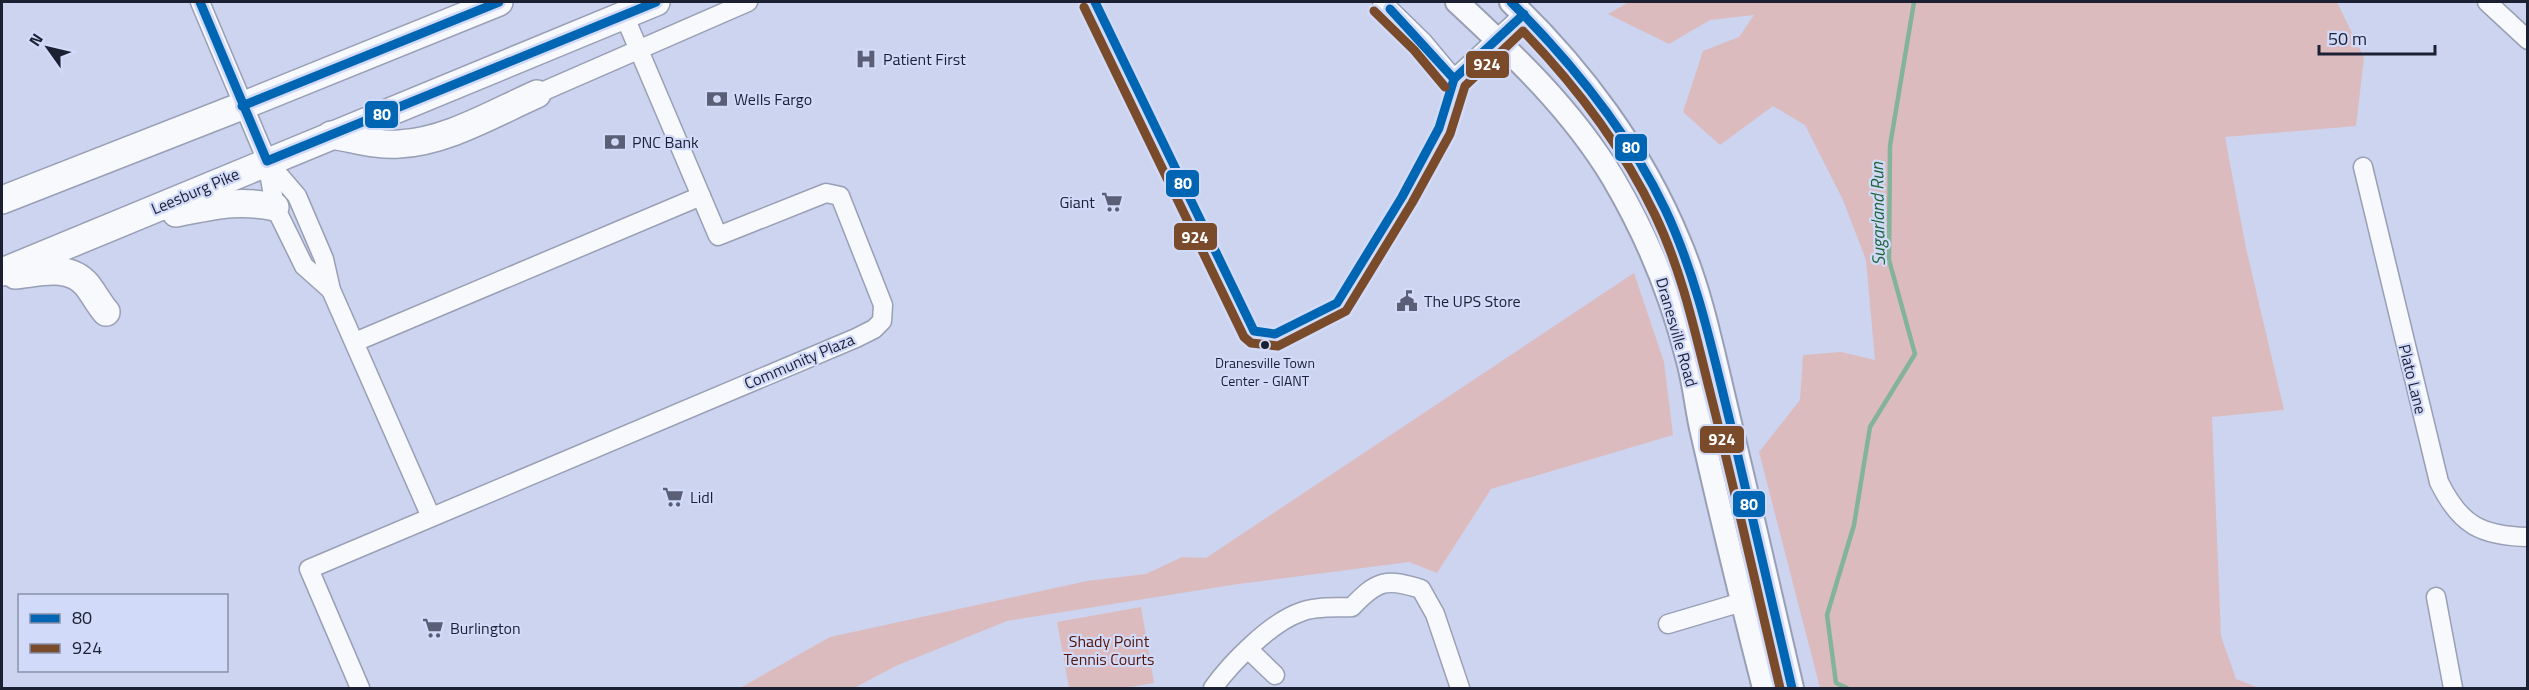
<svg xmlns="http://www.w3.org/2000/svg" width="2529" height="690" viewBox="0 0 2529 690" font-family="'Titillium Web',sans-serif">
  <rect width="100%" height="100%" fill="#ccd4ef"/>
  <g fill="#dcbbbf">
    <path d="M1629 2H2337L2364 58 2356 126 2225 137 2246 248 2284 410 2212 417 2221 636 2236 679 2259 688H1820L1759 452 1800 400 1803 355 1841 352 1875 360 1866 260 1843 200 1805 125 1773 106 1720 145 1683 112 1703 51 1739 37 1754 15 1710 20 1669 44 1608 14Z"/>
    <path d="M1634 273 1664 362 1673 435 1491 489 1437 573 1409 562 1238 584 1007 621 898 665 854 688H740L830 637 1087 581 1146 574 1182 557 1206 558Z"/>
    <path d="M1141 607 1154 683 1125 688H1069L1057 622Z"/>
  </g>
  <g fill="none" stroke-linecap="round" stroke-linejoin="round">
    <path stroke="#83b39b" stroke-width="4.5" d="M1847 688 1836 683 1827 615 1854 525 1870 427 1915 354 1889 260 1890 146 1914 2"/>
    <defs>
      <g id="minor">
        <path d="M200 2 267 161 275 207 304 266 331 290"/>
        <path d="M1382 2 1423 42 1454 79 1524 14"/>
        <path d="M2487 2 2528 40"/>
        <path d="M537 94 748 2"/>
        <path d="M267 161 297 196 324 259 331 290 431 517"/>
        <path d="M2363 167 2439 482C2460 525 2481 536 2528 537"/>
        <path d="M355 342 701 196"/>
        <path d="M2436 597 2453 688"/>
        <path d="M1668 624 1742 602"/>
        <path d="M1248 649 1275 675"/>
        <path d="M360 688 309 569 856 338 874 329 882 321 883 305 840 196 826 193 718 236 624 15"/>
        <path d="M1213 688C1231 663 1271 622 1301 612 1315 606 1336 608 1352 607 1377 580 1387 578 1421 589L1435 614 1460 688"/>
      </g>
      <g id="major">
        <path d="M1457 2C1515 56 1572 110 1613 178 1646 234 1671 294 1687 357 1694 381 1696 405 1701 428 1721 516 1742 602 1764 688"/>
        <path d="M1511 2C1581 69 1642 151 1679 241 1701 292 1712 348 1725 402 1748 497 1770 593 1792 688"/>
      </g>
      <g id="highway">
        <path d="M331 135C353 138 376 146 399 144 446 142 494 113 537 94"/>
        <path d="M2 200 242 106 499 2"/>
        <path d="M176 213C213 206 237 199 275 207"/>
        <path d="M2 272 656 2"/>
        <path d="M15 275C38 273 69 263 87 285 94 294 99 304 106 312"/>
      </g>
    </defs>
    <use href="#minor" stroke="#999fb4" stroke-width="21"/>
    <use href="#major" stroke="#999fb4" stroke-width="26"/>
    <use href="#highway" stroke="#999fb4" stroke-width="30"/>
    <use href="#minor" stroke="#f7f9fd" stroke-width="18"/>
    <use href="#major" stroke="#f7f9fd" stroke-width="22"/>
    <use href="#highway" stroke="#f7f9fd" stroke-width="27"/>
    <defs>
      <g id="bus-1">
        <path d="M200 2 267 161 656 2"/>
        <path d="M1095 2 1254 331 1275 334 1337 303 1402 197 1439 128 1454 79 1524 14"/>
        <path d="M1511 2C1572 63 1628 131 1665 209 1697 277 1712 349 1730 422 1751 511 1771 599 1792 688"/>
        <path d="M1390 9 1454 79"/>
        <path d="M242 106 499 2"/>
      </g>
      <g id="bus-2">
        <path d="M1084 7 1244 337 1251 343 1278 346 1346 311 1412 203 1450 134 1465 86 1523 31C1576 86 1622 146 1655 215 1682 271 1695 332 1710 392 1735 491 1757 590 1780 688"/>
        <path d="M1374 11 1414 50 1445 87"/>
      </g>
    </defs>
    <use href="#bus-1" stroke="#d1daf8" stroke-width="14"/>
    <use href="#bus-2" stroke="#d1daf8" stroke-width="14"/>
    <use href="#bus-1" stroke="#0066b3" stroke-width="9"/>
    <use href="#bus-2" stroke="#7a4b2a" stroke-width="9"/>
  </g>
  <defs>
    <symbol id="hospital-bare" viewBox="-9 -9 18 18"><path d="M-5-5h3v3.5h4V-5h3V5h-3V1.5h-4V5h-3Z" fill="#5a5f75" stroke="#d1daf8" stroke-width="2.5" paint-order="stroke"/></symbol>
    <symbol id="bank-bare" viewBox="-9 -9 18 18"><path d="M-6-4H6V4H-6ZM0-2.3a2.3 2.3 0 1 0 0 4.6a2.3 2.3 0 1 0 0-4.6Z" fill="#5a5f75" stroke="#d1daf8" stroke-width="2.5" paint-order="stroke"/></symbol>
    <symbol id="supermarket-bare" viewBox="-9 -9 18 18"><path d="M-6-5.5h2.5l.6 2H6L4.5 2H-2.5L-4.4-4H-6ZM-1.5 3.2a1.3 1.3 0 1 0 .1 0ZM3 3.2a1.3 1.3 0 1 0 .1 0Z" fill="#5a5f75" stroke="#d1daf8" stroke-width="2.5" paint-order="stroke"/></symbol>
    <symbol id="civic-bare" viewBox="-9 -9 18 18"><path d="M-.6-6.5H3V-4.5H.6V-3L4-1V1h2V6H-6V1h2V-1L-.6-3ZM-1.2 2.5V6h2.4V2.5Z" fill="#5a5f75" stroke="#d1daf8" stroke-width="2.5" paint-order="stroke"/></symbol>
  </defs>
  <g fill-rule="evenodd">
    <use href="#hospital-bare" x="851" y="44" width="30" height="30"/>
    <use href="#bank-bare" x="702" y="84" width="30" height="30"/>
    <use href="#bank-bare" x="600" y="127" width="30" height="30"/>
    <use href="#supermarket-bare" x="1097" y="187" width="30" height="30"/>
    <use href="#civic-bare" x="1392" y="286" width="30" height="30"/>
    <use href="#supermarket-bare" x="658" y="482" width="30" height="30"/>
    <use href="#supermarket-bare" x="418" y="613" width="30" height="30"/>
  </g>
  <circle fill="#1c2033" stroke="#d1daf8" stroke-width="2" cx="1265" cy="345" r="5"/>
  <g text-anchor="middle" stroke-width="4.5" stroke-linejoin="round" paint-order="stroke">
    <g font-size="14" fill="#1c2033" stroke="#d1daf8">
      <text x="1265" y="368">Dranesville Town<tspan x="1265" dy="18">Center - GIANT</tspan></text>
    </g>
    <g font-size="16" fill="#1c2033" stroke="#d1daf8" text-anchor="start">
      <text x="883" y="65">Patient First</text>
      <text x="734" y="105">Wells Fargo</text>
      <text x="632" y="148">PNC Bank</text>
      <text x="1095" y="208" text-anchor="end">Giant</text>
      <text x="1424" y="307">The UPS Store</text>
      <text x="690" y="503">Lidl</text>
      <text x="450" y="634">Burlington</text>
    </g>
    <g font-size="16" fill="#1c2033" stroke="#d1daf8">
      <text transform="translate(195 191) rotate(-23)" y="6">Leesburg Pike</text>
      <text transform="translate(1677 332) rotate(74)" y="6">Dranesville Road</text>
      <text transform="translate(799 361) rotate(-23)" y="6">Community Plaza</text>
      <text transform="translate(2413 379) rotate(76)" y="6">Plato Lane</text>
    </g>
    <g font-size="16" fill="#551205" stroke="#d1daf8">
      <text x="1109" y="647">Shady Point<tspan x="1109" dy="18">Tennis Courts</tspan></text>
    </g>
    <g font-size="18" font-style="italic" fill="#1e663a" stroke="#d1daf8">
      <text transform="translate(1878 214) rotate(-91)" y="6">Sugarland Run</text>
    </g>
  </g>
  <g stroke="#d1daf8" stroke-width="2">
    <rect x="1465" y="50" width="45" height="29" rx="6" fill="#7a4b2a"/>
    <rect x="364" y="100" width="35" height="29" rx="6" fill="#0066b3"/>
    <rect x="1614" y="133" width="34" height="29" rx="6" fill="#0066b3"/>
    <rect x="1165" y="169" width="35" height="29" rx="6" fill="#0066b3"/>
    <rect x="1173" y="222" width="45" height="29" rx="6" fill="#7a4b2a"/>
    <rect x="1699" y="425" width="46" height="29" rx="6" fill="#7a4b2a"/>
    <rect x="1732" y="490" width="34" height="28" rx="6" fill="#0066b3"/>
  </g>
  <g font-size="16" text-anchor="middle" font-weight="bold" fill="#fff">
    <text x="1487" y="70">924</text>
    <text x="382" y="120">80</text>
    <text x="1631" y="153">80</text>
    <text x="1183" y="189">80</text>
    <text x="1195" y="243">924</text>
    <text x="1722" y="445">924</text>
    <text x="1749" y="510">80</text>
  </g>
  <rect width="2529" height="690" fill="none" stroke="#1c2033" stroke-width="6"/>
  <rect x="18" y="594" width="210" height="78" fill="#d1daf8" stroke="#8990a9" stroke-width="1.5"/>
  <rect x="30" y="614" width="30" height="9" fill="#0066b3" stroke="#8990a9" stroke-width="1.5"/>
  <text x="72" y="624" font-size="18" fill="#1c2033">80</text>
  <rect x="30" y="644" width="30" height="9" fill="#7a4b2a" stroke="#8990a9" stroke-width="1.5"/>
  <text x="72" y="654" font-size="18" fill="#1c2033">924</text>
  <g transform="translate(48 48) rotate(304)" stroke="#d1daf8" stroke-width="4.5" paint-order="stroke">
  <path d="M0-4.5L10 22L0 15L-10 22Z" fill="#1c2033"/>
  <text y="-9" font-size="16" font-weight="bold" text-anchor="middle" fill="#1c2033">N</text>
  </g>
  <path d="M2319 45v9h116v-9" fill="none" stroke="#1c2033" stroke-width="3"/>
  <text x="2328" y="45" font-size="18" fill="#1c2033" stroke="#d1daf8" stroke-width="4.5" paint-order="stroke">50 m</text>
</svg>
